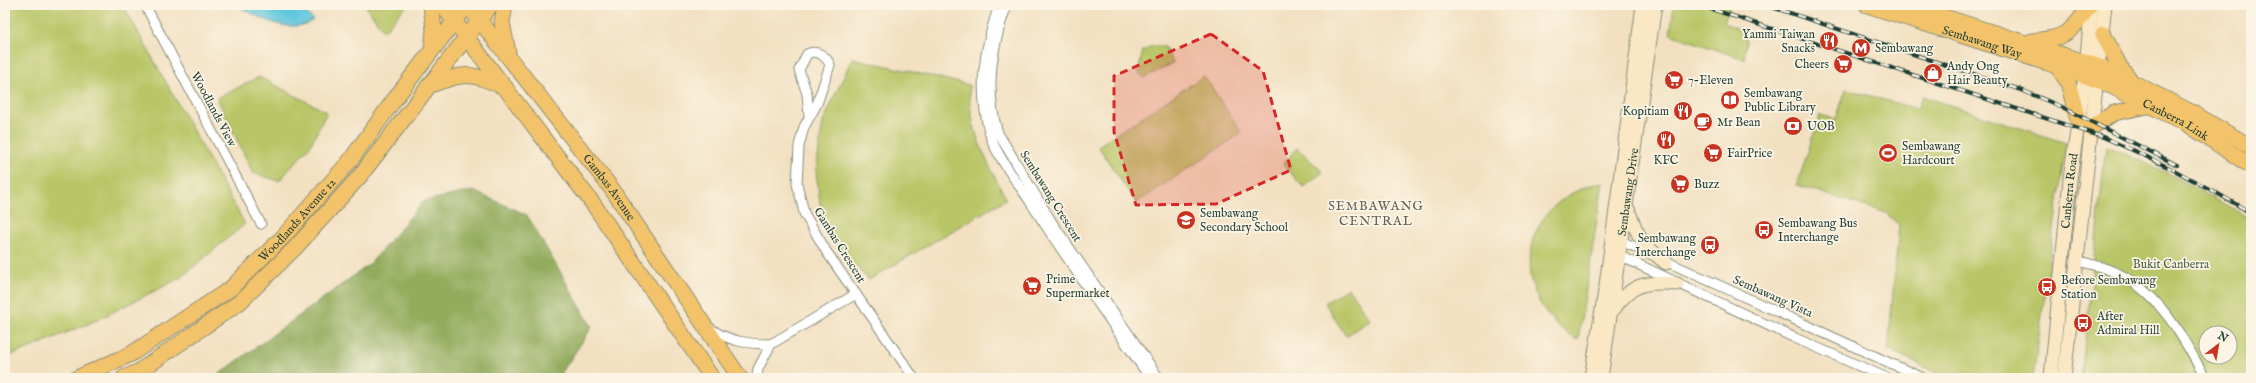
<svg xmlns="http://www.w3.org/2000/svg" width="2256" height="383" viewBox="0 0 2256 383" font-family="'IM FELL English',serif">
  <rect width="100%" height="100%" fill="#fcf5e5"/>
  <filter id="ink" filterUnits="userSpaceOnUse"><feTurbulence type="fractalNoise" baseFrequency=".025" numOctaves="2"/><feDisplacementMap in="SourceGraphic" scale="8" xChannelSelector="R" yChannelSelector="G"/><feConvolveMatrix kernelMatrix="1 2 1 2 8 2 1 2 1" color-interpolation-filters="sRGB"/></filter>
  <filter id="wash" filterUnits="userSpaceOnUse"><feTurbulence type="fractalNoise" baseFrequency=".012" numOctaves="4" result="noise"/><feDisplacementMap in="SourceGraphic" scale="16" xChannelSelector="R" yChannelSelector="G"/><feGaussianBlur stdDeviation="0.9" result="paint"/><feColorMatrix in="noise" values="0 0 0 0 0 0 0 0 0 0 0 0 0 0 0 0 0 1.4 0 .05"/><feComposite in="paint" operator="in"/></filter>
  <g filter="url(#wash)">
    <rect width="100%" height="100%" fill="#f2e0c1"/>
    <g fill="#b9c668" stroke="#6c824e" fill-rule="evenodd">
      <path d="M5 5H123L245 224 180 278 95 321 5 358Z"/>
      <path d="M365 5H407L384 31Z"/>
      <path d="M1674 5H1730L1724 23 1747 32 1744 59 1670 34Z"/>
      <path d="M1152 46H1164L1173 63 1144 78 1138 72 1143 51Z"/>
      <path d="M852 58 969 85C969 132 986 159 1006 199L869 280 843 254 821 211 816 171 823 122Z"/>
      <path d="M1204 76 1242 133 1136 203 1098 146Z"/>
      <path d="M259 77 327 112 310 146 279 181 253 173 217 98Z"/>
      <path d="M1846 89 1917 109 1922 96 2066 143 2033 378H1946L1888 349 1899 225 1886 213 1797 185 1820 115 1836 119Z"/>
      <path d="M2106 146 2160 169 2244 215 2251 221V378H2081ZM2206 333H2230V357H2206Z"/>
      <path d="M1297 148 1323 172 1303 187 1283 164Z"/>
      <path d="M1603 182 1578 340C1503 297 1517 200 1603 182Z"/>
      <path d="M1348 288 1370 320 1346 336 1325 303Z"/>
    </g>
    <path fill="#92ab5c" stroke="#587448" d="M473 191 527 215 592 327 558 378H214L370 264 424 201Z"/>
    <path fill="#5fc6dc" stroke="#3f8288" d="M240 5C263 5 299 0 313 20 291 35 262 19 242 8Z"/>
  </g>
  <g filter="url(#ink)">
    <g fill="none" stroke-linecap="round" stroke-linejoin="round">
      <defs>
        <g id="minor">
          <path d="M145 5 261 224"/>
          <path d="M999 5C984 49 977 89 990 135 995 153 1018 184 1029 200 1068 261 1109 319 1150 378"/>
          <path d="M1007 5C992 45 985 91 998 133L1053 224 1159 378"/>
          <path d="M809 115 807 94 799 70 807 54C817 49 826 56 830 65L817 104 804 127 799 146 797 184 802 204 804 213 826 251 914 378"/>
          <path d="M1617 239 1923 378"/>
          <path d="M1614 253 1795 338 1887 378"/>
          <path d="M2076 260C2088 264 2101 266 2112 271 2157 288 2184 338 2205 378"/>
          <path d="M710 328C729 342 749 344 771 344"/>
          <path d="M757 378 758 369 771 344 856 294"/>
        </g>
        <g id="secondary">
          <path d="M1628 209C1638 238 1642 244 1666 263"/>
          <path d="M1613 310C1632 283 1646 281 1677 284"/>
          <path d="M1591 378 1606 285 1643 5"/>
          <path id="s1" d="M1601 378 1655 5"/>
          <path id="s2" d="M2051 378 2070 179 2085 76 2092 5"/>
          <path d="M2064 378 2105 5"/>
        </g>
        <g id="primary">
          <path d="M431 5 434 30 432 50"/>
          <path d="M442 5 594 205 712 378"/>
          <path d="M505 5 502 22 508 53"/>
          <path id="s3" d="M1867 5 2057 66 2105 83 2187 124 2251 166"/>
          <path d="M1907 5 2106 69 2193 113 2251 147"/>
          <path id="s4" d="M473 12 612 189 740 378"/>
          <path d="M2103 34 2120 67 2129 78"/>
          <path d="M2032 41C2067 38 2071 33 2090 5"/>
          <path d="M2057 66 2068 82 2078 120"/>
          <path d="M428 86C468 72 467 71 506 88"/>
          <path d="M2090 128 2114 113 2152 105"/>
          <path id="s5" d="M77 378 131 354 230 289 283 237 349 162 397 96 467 5"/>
          <path d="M124 378 138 372 240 302 295 248 360 176 491 5"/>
        </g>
      </defs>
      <use href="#minor" stroke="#888e7a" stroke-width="11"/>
      <use href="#secondary" stroke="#888e7a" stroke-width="15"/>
      <use href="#primary" stroke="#888e7a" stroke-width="17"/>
      <use href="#minor" stroke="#fff" stroke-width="9"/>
      <use href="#secondary" stroke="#fae7c3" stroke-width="13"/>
      <use href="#primary" stroke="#f2c36a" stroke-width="15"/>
      <defs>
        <g id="rail">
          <path d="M1699 5 2103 137C2155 159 2203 184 2251 213"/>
          <path d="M1766 5 2021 90 2060 106 2177 165"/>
        </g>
      </defs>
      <use href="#rail" stroke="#1f3d34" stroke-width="4"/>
      <use href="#rail" stroke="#fcf5e5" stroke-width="2.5" stroke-dasharray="8" stroke-linecap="butt"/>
    </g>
  </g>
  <path fill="#d62828" fill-opacity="0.2" stroke="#d62828" stroke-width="3" stroke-dasharray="8 5" stroke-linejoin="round" d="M1211 34 1263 71 1291 170 1216 204 1136 205 1114 132V76Z"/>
  <defs>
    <symbol id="restaurant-disc" viewBox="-11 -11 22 22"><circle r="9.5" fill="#c8321e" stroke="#fcf5e5"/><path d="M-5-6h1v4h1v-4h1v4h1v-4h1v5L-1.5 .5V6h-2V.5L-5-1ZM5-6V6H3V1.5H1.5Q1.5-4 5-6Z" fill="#fff"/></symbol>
    <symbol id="metro-disc" viewBox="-11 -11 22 22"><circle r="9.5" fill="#c8321e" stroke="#fcf5e5"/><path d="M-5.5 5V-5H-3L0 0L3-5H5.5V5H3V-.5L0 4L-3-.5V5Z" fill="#fff"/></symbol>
    <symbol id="supermarket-disc" viewBox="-11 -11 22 22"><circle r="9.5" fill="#c8321e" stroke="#fcf5e5"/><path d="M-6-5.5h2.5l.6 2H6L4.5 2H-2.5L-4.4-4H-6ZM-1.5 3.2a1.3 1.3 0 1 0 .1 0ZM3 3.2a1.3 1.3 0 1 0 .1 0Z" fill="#fff"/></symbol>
    <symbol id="shop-disc" viewBox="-11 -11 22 22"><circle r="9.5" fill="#c8321e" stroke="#fcf5e5"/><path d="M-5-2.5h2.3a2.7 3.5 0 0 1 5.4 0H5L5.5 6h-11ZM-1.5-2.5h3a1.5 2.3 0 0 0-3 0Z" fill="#fff"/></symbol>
    <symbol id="library-disc" viewBox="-11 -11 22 22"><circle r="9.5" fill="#c8321e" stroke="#fcf5e5"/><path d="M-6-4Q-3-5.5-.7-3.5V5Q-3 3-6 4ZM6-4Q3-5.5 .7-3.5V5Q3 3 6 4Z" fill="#fff"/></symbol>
    <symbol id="cafe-disc" viewBox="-11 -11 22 22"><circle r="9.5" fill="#c8321e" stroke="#fcf5e5"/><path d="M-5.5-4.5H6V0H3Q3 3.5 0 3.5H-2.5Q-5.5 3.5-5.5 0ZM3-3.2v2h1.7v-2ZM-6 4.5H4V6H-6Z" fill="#fff"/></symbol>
    <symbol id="bank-disc" viewBox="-11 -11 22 22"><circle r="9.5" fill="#c8321e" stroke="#fcf5e5"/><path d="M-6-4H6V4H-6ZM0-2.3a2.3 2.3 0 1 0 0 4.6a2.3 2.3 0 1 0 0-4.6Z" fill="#fff"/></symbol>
    <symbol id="stadium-disc" viewBox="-11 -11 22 22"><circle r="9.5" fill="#c8321e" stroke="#fcf5e5"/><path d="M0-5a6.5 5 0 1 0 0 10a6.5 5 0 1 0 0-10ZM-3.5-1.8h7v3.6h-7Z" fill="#fff"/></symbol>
    <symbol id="school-disc" viewBox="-11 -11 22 22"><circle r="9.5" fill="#c8321e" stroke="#fcf5e5"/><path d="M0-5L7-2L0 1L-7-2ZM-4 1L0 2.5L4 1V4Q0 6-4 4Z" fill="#fff"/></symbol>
    <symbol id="bus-disc" viewBox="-11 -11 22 22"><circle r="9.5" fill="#c8321e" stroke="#fcf5e5"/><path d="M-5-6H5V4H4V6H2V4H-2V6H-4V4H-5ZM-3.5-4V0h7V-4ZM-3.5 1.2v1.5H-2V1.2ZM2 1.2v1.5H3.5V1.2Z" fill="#fff"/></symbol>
  </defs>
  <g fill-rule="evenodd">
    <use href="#restaurant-disc" x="1818" y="30" width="22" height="22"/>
    <use href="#metro-disc" x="1850" y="37" width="22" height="22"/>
    <use href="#supermarket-disc" x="1832" y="53" width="22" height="22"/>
    <use href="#shop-disc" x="1922" y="62" width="22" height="22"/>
    <use href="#supermarket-disc" x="1663" y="69" width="22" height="22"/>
    <use href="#library-disc" x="1719" y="89" width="22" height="22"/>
    <use href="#restaurant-disc" x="1672" y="100" width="22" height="22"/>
    <use href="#cafe-disc" x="1692" y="111" width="22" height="22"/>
    <use href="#bank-disc" x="1782" y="115" width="22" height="22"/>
    <use href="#restaurant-disc" x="1655" y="129" width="22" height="22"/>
    <use href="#supermarket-disc" x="1702" y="142" width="22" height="22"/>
    <use href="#stadium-disc" x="1877" y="142" width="22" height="22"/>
    <use href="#supermarket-disc" x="1669" y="173" width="22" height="22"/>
    <use href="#school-disc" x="1175" y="209" width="22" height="22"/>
    <use href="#bus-disc" x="1753" y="219" width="22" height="22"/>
    <use href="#bus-disc" x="1699" y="234" width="22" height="22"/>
    <use href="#supermarket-disc" x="1021" y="275" width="22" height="22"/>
    <use href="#bus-disc" x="2036" y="276" width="22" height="22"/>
    <use href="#bus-disc" x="2072" y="312" width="22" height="22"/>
  </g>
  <g text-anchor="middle" stroke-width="3.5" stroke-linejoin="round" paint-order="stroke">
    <g font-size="12" fill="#1f3d34" stroke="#fcf5e5" text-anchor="start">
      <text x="1815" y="38" text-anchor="end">Yammi Taiwan<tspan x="1815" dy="14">Snacks</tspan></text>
      <text x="1875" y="52">Sembawang</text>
      <text x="1829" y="68" text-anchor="end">Cheers</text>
      <text x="1947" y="70">Andy Ong<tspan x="1947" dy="14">Hair Beauty</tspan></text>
      <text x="1688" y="84">7-Eleven</text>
      <text x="1744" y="97">Sembawang<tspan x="1744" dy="14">Public Library</tspan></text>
      <text x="1669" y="115" text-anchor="end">Kopitiam</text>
      <text x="1717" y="126">Mr Bean</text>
      <text x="1807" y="130">UOB</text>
      <text x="1902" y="150">Sembawang<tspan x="1902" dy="14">Hardcourt</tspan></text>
      <text x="1727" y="157">FairPrice</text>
      <text x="1666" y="164" text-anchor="middle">KFC</text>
      <text x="1694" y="188">Buzz</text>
      <text x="1200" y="217">Sembawang<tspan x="1200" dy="14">Secondary School</tspan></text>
      <text x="1778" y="227">Sembawang Bus<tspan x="1778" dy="14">Interchange</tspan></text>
      <text x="1696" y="242" text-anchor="end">Sembawang<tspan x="1696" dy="14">Interchange</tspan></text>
      <text x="1046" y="283">Prime<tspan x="1046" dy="14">Supermarket</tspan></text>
      <text x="2061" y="284">Before Sembawang<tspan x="2061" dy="14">Station</tspan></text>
      <text x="2097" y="320">After<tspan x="2097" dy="14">Admiral Hill</tspan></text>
    </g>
    <g font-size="12" fill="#1f3d34" stroke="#fcf5e5">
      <text dy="4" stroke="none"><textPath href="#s3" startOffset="121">Sembawang Way</textPath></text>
      <text transform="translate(214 109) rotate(62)" y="4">Woodlands View</text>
      <text dy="4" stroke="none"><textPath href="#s3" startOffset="330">Canberra Link</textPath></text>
      <text dy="4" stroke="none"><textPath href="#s4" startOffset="222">Gambas Avenue</textPath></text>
      <text dy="4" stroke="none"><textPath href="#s2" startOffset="188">Canberra Road</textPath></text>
      <text dy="4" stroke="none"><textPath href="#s1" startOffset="188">Sembawang Drive</textPath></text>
      <text transform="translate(1051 196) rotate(58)" y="4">Sembawang Crescent</text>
      <text dy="4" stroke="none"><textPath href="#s5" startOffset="274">Woodlands Avenue 12</textPath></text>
      <text transform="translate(840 245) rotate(58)" y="4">Gambas Crescent</text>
      <text transform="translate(1773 296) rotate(24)" y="4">Sembawang Vista</text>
    </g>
    <g font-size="12" fill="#465f41" stroke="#fcf5e5">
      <text x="2171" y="268">Bukit Canberra</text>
    </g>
    <g font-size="13" letter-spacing="1" fill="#65625a" stroke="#fcf5e5">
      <text x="1376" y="210">SEMBAWANG<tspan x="1376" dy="15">CENTRAL</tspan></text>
    </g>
  </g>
  <rect width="2256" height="383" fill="none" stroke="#fcf5e5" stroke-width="20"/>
  <g transform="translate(2218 345) rotate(31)"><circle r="19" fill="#fcf5e5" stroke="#a4ab9e"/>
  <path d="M0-3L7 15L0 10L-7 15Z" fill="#c8321e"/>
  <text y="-6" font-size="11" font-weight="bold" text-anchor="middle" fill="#1f3d34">N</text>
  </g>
</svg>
